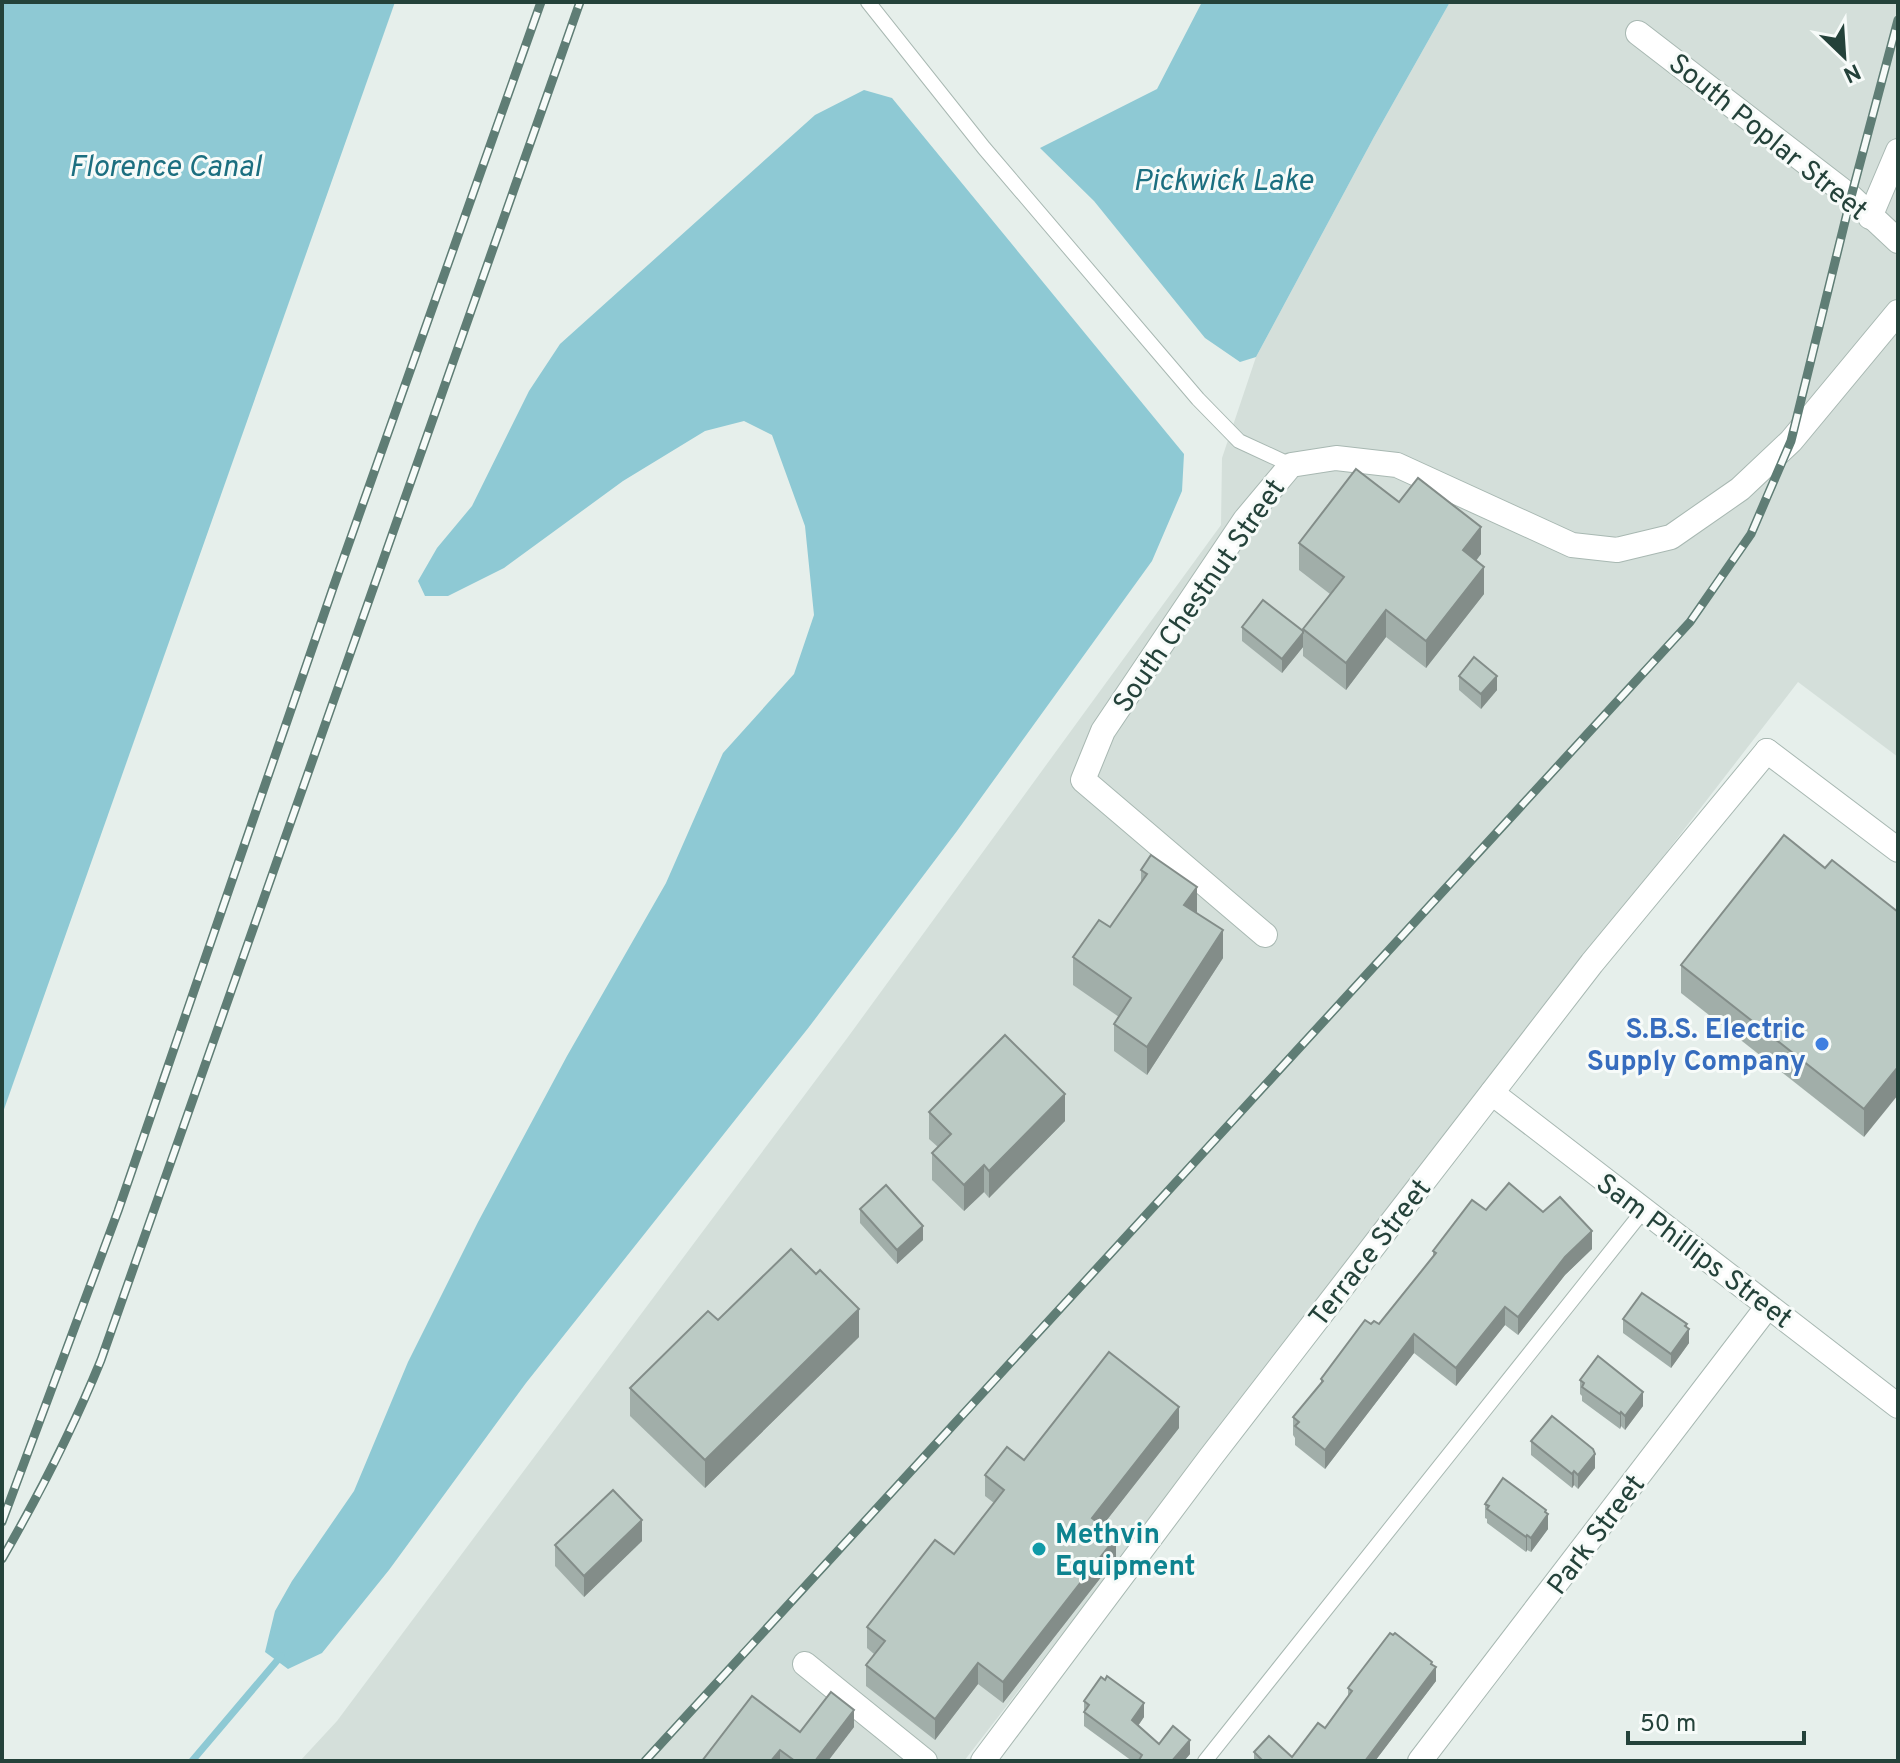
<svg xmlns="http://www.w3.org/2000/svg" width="1900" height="1763" viewBox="0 0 1900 1763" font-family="Overpass,sans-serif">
  <rect width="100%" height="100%" fill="#e6efeb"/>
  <path fill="#d4dfda" d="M1450 2H1898V757L1798 682 964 1761H300L337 1721 848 1037 1221 525 1222 458 1256 357 1374 137Z"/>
  <g fill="#8ec9d4">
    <path d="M2 2H395L2 1115Z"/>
    <path d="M1202 2H1450L1374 137 1256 357 1240 362 1205 338 1094 201 1040 148 1157 89Z"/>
    <path d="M864 90 892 98 1184 454 1182 491 1152 561 957 831 809 1027 526 1383 389 1570 322 1653 288 1669 265 1652 275 1611 292 1581 354 1491 408 1362 478 1222 567 1056 666 883 723 753 794 674 814 615 805 526 772 435 744 421 705 431 623 481 504 568 448 596H425L418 581 437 548 472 506 529 391 560 344 815 115Z"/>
  </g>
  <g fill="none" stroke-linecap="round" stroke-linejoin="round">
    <path stroke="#8ec9d4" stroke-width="7" d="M192 1761 281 1656"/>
    <defs>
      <g id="service">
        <path d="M868 2 984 148 1198 399 1239 441 1291 465"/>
        <path d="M1205 1761 1643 1211"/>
      </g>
      <g id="minor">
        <path d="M1638 33 1851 197 1898 241"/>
        <path d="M1870 217 1898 151"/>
        <path d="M1265 935 1083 780 1103 731 1245 520 1291 465 1336 458 1397 465 1572 545 1617 550 1671 537 1740 489 1791 441 1898 312"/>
        <path d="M805 1664 925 1761"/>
        <path d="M983 1761 1210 1458 1592 963 1767 751"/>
        <path d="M1420 1761 1768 1306"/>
      </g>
      <g id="tertiary">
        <path d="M1767 751 1898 850"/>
        <path d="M1492 1093 1898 1406"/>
      </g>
    </defs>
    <use href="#service" stroke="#a8b8b2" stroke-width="16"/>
    <use href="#minor" stroke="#a8b8b2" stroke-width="26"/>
    <use href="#tertiary" stroke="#a8b8b2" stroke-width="26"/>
    <use href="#service" stroke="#fff" stroke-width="14"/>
    <use href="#minor" stroke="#fff" stroke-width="24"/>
    <use href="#tertiary" stroke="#fff" stroke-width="24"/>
    <defs>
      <g id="rail">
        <path d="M2 1522 118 1211 333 588 541 2"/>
        <path d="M2 1559C40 1493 72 1431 101 1360L580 2"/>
        <path d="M645 1761 1690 622 1751 534 1791 441 1851 197 1898 20"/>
      </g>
    </defs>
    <use href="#rail" stroke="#5f7d75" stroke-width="9"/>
    <use href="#rail" stroke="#f7fbf9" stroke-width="6" stroke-dasharray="18" stroke-linecap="butt"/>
  </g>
  <g fill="#a1aea9">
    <path d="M1399 502 1481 554 1476 561 1484 594 1426 668 1386 637 1346 690 1303 656V647L1282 673 1242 641V627L1303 631 1330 594 1299 570V543Z"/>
    <path d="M1459 676 1497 690 1481 709 1459 690Z"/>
    <path d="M1825 868 1898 912 1864 1137 1681 993V965Z"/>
    <path d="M1141 870 1197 913 1223 958 1147 1075 1114 1051V1024L1119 1017 1073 985V957L1110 927 1141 883Z"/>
    <path d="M929 1112 1065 1121 989 1198 984 1192 964 1211 932 1180V1153L938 1147 929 1139Z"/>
    <path d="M860 1209 923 1240 897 1264 860 1223Z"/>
    <path d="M1486 1210 1543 1212 1592 1249 1565 1275 1518 1335 1505 1325 1456 1386 1414 1353 1325 1469 1295 1445V1438L1293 1435V1417L1321 1383V1379L1371 1324H1379L1433 1257V1251Z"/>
    <path d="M816 1274 859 1337 705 1488 630 1416V1388L718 1320Z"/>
    <path d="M1623 1319 1687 1327 1689 1343 1671 1368 1623 1333Z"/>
    <path d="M1580 1380 1643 1406 1625 1430 1621 1426 1620 1429 1582 1401V1396L1580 1394Z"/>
    <path d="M1179 1428 1102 1526 1116 1558 1003 1703 978 1684 935 1740 866 1686V1665L874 1654 867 1648V1627L954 1554 994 1503 985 1496V1475L1024 1460Z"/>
    <path d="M1531 1441 1595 1468 1578 1489 1574 1485 1572 1488 1531 1455Z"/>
    <path d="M1485 1504 1546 1513 1548 1529 1531 1552 1527 1550 1526 1552 1487 1523V1519L1485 1518Z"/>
    <path d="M642 1541 584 1597 555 1566V1545Z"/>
    <path d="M1432 1665 1436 1681 1375 1761H1254V1752L1292 1757 1325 1728 1348 1697V1688Z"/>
    <path d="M1084 1701 1144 1717 1138 1726 1159 1744 1190 1754 1184 1761H1132L1084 1726Z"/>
    <path d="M854 1727 828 1761H702L800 1732Z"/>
  </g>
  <g fill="#838d89">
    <path d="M1481 527V554L1463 577V550Z"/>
    <path d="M1484 567V594L1426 668V641Z"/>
    <path d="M1386 610V637L1346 690V663Z"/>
    <path d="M1303 633V647L1282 673V659Z"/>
    <path d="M1497 676V690L1481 709V694Z"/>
    <path d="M1197 887V915L1184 905Z"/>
    <path d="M1223 930V958L1147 1075V1047Z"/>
    <path d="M1898 1067V1095L1864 1137V1109Z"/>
    <path d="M1065 1094V1121L989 1198V1171Z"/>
    <path d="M984 1165V1192L964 1211V1185Z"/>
    <path d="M923 1226V1240L897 1264V1250Z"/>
    <path d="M1592 1231V1249L1565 1275 1518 1335V1317L1565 1257Z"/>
    <path d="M1505 1307V1325L1456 1386V1368Z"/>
    <path d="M859 1309V1337L705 1488V1460Z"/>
    <path d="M1687 1324V1332L1689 1329V1343L1671 1368V1354Z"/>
    <path d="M1414 1334V1353L1325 1469V1450Z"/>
    <path d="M1643 1392V1406L1625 1430V1416Z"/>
    <path d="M1179 1407V1428L1092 1539V1518Z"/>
    <path d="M1621 1412V1426L1620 1429V1414Z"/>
    <path d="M1595 1454V1468L1578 1489V1475Z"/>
    <path d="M1574 1471V1485L1572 1488V1474Z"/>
    <path d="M1546 1510V1517L1548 1514V1529L1531 1552V1538Z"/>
    <path d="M642 1520V1541L584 1597V1576Z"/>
    <path d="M1527 1535V1550L1526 1552V1537Z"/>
    <path d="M1116 1537V1558L1003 1703V1682Z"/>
    <path d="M1432 1662V1671L1436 1667V1681L1375 1761H1365Z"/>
    <path d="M978 1663V1684L935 1740V1719Z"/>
    <path d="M1144 1703V1717L1132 1734V1720Z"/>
    <path d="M854 1710V1727L828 1761H815Z"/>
    <path d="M1190 1740V1754L1184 1761H1172Z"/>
    <path d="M780 1750V1761H771Z"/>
  </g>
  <g fill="#bbcac4" stroke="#838d89" stroke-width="2">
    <path d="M1356 469 1399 502 1418 478 1481 527 1463 550 1484 567 1426 641 1386 610 1346 663 1303 629 1344 577 1299 543Z"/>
    <path d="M1263 600 1303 631V633L1282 659 1242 627Z"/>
    <path d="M1474 657 1497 676 1481 694 1459 676Z"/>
    <path d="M1784 835 1825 868 1832 860 1898 912V1067L1864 1109 1681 965Z"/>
    <path d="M1151 855 1197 887 1184 905 1223 930 1147 1047 1114 1024 1131 998 1073 957 1099 920 1110 927 1147 874 1141 870Z"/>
    <path d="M1005 1035 1065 1094 989 1171 984 1165 964 1185 932 1153 951 1134 929 1112Z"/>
    <path d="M1509 1183 1543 1212 1560 1197 1592 1231 1565 1257 1518 1317 1505 1307 1456 1368 1414 1334 1325 1450 1295 1426 1299 1422 1293 1417 1323 1381 1321 1379 1365 1320 1371 1324 1374 1321 1379 1324 1436 1253 1433 1251 1472 1200 1486 1210Z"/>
    <path d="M886 1185 923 1226 897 1250 860 1209Z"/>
    <path d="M791 1249 816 1274 820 1270 859 1309 705 1460 630 1388 708 1311 718 1320Z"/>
    <path d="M1642 1293 1687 1324 1685 1326 1689 1329 1671 1354 1623 1319Z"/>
    <path d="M1109 1352 1179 1407 1092 1518 1116 1537 1003 1682 978 1663 935 1719 866 1665 885 1641 867 1627 935 1540 954 1554 1004 1490 985 1475 1007 1447 1024 1460Z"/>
    <path d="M1598 1356 1643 1392 1625 1416 1621 1412 1620 1414 1582 1387 1584 1383 1580 1380Z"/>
    <path d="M1552 1416 1593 1449 1595 1454 1578 1475 1574 1471 1572 1474 1531 1441Z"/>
    <path d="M1503 1478 1546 1510 1545 1512 1548 1514 1531 1538 1527 1535 1526 1537 1487 1509 1489 1506 1485 1504Z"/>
    <path d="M613 1490 642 1520 584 1576 555 1545Z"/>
    <path d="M1390 1633 1393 1635 1395 1633 1432 1662 1431 1664 1436 1667 1365 1761H1263L1254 1752 1269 1736 1292 1757 1318 1723 1325 1728 1352 1691 1348 1688Z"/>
    <path d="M1107 1676 1144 1703 1132 1720 1159 1744 1173 1726 1190 1740 1172 1761H1140L1139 1760 1142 1755 1084 1712 1089 1705 1084 1701 1101 1677 1105 1680Z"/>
    <path d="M831 1692 854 1710 815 1761H795L780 1750 771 1761H702L752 1696 800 1732Z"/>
  </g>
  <circle fill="#3f7fe0" stroke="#f7fbf9" stroke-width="3" cx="1822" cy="1044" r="8"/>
  <circle fill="#0f9aa8" stroke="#f7fbf9" stroke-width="3" cx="1039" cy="1549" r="8"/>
  <g text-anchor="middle" stroke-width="6" stroke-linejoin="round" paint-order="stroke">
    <g font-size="28" fill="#24423a" stroke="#f7fbf9">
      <text transform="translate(1769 136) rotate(39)" y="10">South Poplar Street</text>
      <text transform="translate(1198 595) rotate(-55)" y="10">South Chestnut Street</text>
      <text transform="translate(1695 1250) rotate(37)" y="10">Sam Phillips Street</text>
      <text transform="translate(1369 1252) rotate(-52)" y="10">Terrace Street</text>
      <text transform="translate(1595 1534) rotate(-53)" y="10">Park Street</text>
    </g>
    <g font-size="28" font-weight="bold" fill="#366cbe" stroke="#f7fbf9" text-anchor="end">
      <text x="1806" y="1038">S.B.S. Electric<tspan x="1806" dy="32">Supply Company</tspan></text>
    </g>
    <g font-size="28" font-weight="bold" fill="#0d838f" stroke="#f7fbf9" text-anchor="start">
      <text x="1055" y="1543">Methvin<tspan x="1055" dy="32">Equipment</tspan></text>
    </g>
    <g font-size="30" font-style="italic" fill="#1c6f80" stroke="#f7fbf9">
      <text x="165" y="176">Florence Canal</text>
      <text x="1223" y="190">Pickwick Lake</text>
    </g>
  </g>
  <rect width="1900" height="1763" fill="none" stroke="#24423a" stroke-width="8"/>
  <g transform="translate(1844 56) rotate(155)" stroke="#f7fbf9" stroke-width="6" paint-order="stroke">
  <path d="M0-6L14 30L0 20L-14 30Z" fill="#24423a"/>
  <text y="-12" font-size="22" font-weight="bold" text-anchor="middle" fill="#24423a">N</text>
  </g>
  <path d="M1628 1731v12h176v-12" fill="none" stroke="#24423a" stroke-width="4"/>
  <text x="1640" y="1731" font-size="24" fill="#24423a" stroke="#f7fbf9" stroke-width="6" paint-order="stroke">50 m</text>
</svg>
